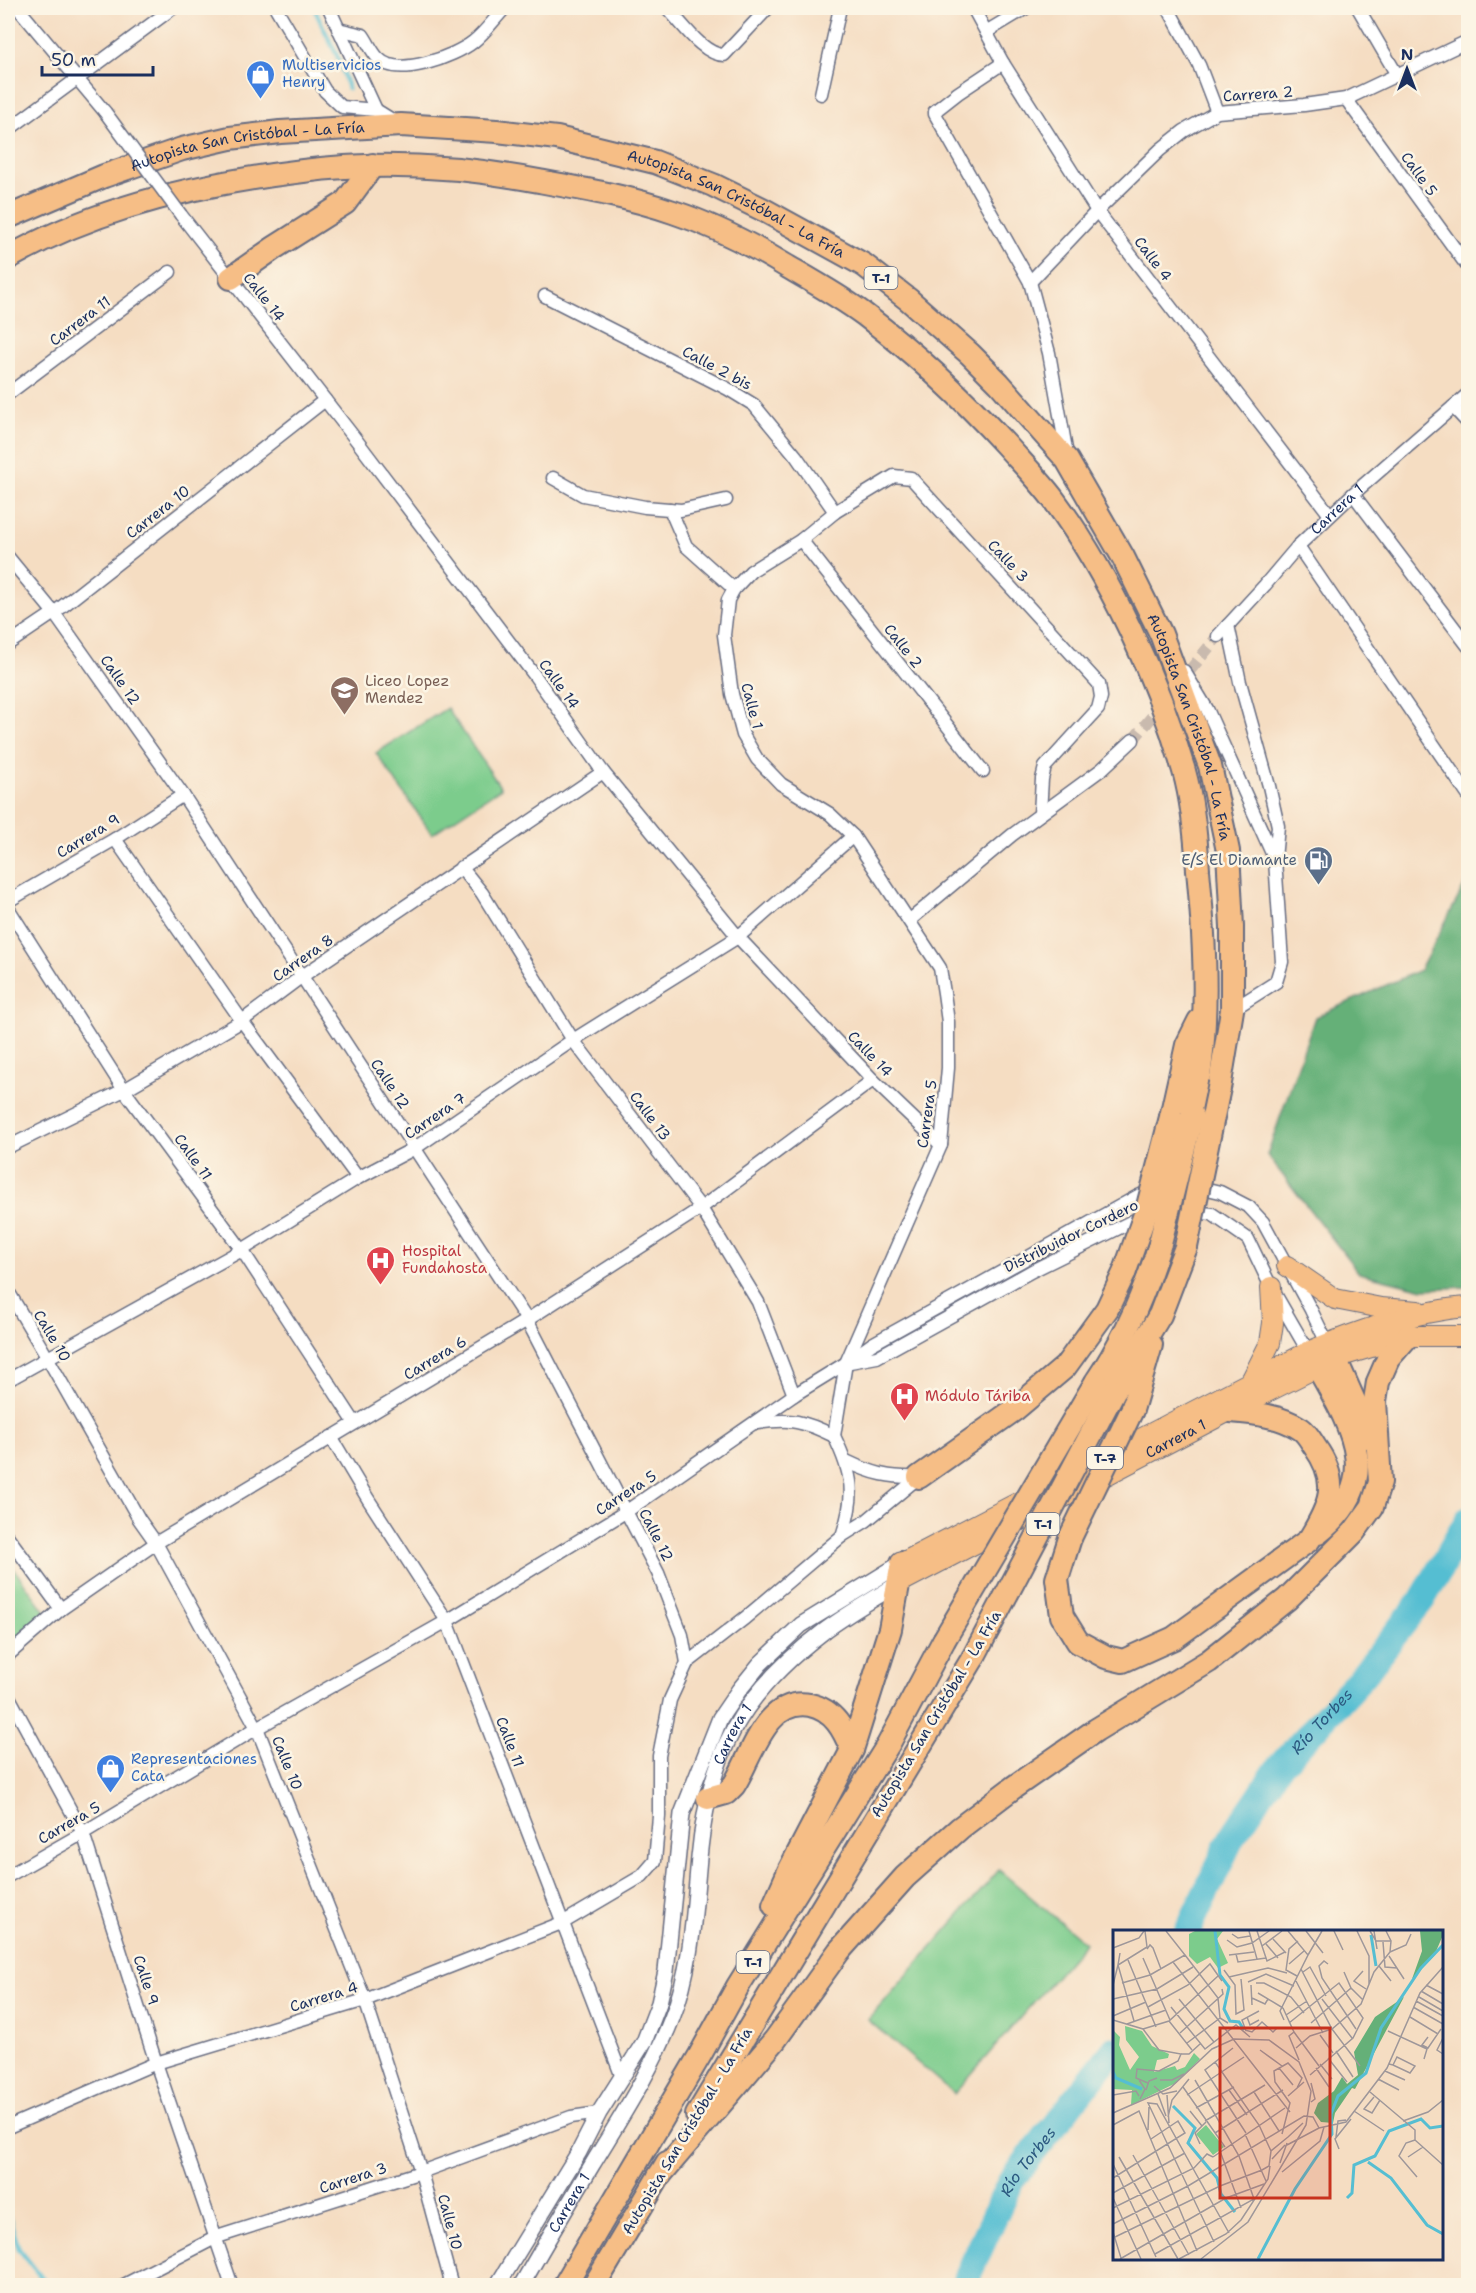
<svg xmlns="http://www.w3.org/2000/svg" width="1476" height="2293" viewBox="0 0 1476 2293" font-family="'Shantell Sans',sans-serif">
  <rect width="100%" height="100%" fill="#fcf5e5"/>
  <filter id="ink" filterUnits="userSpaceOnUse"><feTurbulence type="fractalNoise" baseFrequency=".0167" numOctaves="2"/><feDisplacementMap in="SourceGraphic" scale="12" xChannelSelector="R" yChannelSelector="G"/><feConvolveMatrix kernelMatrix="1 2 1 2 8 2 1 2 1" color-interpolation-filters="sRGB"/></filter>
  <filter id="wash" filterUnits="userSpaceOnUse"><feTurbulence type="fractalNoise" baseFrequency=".008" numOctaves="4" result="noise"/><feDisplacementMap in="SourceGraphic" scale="24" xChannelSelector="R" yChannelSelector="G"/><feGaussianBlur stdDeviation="1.35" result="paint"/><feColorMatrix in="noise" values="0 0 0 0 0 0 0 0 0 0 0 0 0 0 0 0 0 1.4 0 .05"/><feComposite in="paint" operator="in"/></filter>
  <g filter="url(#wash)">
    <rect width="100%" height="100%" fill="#f5ddc2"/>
    <g fill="#7ccc8c" stroke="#4c7e75" stroke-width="1.5">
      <path d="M447 708 501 788 432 834 376 753Z"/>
      <path d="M8 1561 47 1614 8 1645Z"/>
      <path d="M999 1870 1085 1943 954 2094 868 2020Z"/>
    </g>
    <path fill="#65b078" stroke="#40706b" stroke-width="1.5" d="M1468 879V1287L1423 1289 1359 1273 1267 1155 1315 1017 1420 970Z"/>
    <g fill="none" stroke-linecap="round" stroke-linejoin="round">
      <g stroke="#55bed2" stroke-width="4.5">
        <path d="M314 8 339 60 348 89"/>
        <path d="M8 2215 19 2249 48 2286"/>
      </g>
      <g stroke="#55bed2" stroke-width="27">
        <path id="s1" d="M1187 1932 1232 1837 1279 1767 1359 1680 1422 1600 1468 1520"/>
        <path id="s2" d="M963 2286 1010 2182 1114 2050"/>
      </g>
    </g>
  </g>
  <g filter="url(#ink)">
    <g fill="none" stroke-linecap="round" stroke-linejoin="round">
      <path stroke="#c9baae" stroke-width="12" stroke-dasharray="12 6" stroke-linecap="butt" d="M1133 740 1218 636"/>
      <defs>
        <g id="minor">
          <path d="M18 8 105 112"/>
          <path d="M276 8 325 91 342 107 376 110 397 123"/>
          <path d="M329 8 376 110"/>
          <path d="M667 8C682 23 703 55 724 55L768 8"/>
          <path d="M973 8 1003 63 1097 211 1330 515"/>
          <path d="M1168 8 1199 65 1217 112"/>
          <path d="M1358 8 1397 75"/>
          <path d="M338 29 363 35C368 42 372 52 378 58 397 79 455 56 473 42 485 33 495 18 505 8"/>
          <path d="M986 32 1026 8"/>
          <path d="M1003 63 958 93 935 111V114L1030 282 1049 353 1067 455"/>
          <path d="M821 94 840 8"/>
          <path d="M1346 99 1468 267"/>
          <path d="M8 130 173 8"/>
          <path d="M181 215 357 441 535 676 603 772 738 937 873 1080 941 1145"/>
          <path d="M1030 282 1097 211 1160 150 1184 131 1217 112 1304 105 1346 99 1468 41"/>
          <path d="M545 296 728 389 754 405 796 456 835 512"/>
          <path d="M8 394 170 272"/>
          <path d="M1453 407 1468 423"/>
          <path d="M553 478 583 495 645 507 681 510 726 500"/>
          <path d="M1353 494 1468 646"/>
          <path d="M670 509 686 546 734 589"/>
          <path d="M801 540 983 771"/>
          <path d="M1298 546 1468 795"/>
          <path d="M8 557 54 613 183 795 527 1320 658 1573 682 1635 687 1663"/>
          <path d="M1228 625 1240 682 1269 786 1278 826 1275 859"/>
          <path id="s3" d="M1218 636 1265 585 1298 546 1353 494 1468 394"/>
          <path d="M8 644 54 613 325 400"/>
          <path d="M1184 671 1207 709 1275 860 1282 962 1276 982 1232 1010"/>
          <path d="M115 839 242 1021 358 1178"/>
          <path d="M461 867 482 893 573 1040 701 1208 758 1302 794 1395"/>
          <path d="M8 901 115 839 183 795"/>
          <path d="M8 908 124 1090 242 1250 355 1423"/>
          <path d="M910 920 1012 835 1102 769 1133 740"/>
          <path d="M8 1147 124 1090 242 1021 301 977 603 772"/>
          <path d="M1195 1186 1220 1192 1249 1207 1263 1222 1311 1310 1330 1349"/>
          <path d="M1165 1212 1176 1210 1212 1214 1248 1239 1271 1287 1312 1358"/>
          <path d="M8 1291 47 1357 139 1519 156 1543 257 1728 365 2000 421 2172 452 2286"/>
          <path d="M850 1362 877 1357 1032 1271 1145 1215"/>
          <path d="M8 1380 242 1250 358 1178 415 1148 573 1040 738 937 853 836"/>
          <path d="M757 1423C791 1418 804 1421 834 1436"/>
          <path d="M834 1436 846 1363 941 1145 948 1068V1022L944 993 940 968 853 836 830 814 781 784 757 759 743 735 732 694 724 635 728 600 734 589 751 571 801 540 835 512 894 476 911 478 1099 684 1101 697 1098 709 1045 767 1042 779 1040 813"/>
          <path d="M834 1436C853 1475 856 1494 842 1536"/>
          <path d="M331 1437 368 1499 447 1621 622 2077"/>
          <path d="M846 1461C873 1474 890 1478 919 1477"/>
          <path d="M8 1537 61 1609"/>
          <path d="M8 1655 61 1609 156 1543 527 1320 701 1208 873 1080"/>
          <path d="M8 1695 83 1833 156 2063 232 2286"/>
          <path d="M8 1876 83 1833 257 1728 447 1621 627 1511 794 1395 846 1363 872 1344 1138 1196 1154 1189"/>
          <path d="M8 2127 156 2063 365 2000 564 1922 642 1876 655 1861 659 1816V1756L670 1700 687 1663 745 1618 842 1536 866 1521 919 1477"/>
          <path d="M122 2286 217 2237 421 2172 571 2117 599 2113"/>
        </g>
        <g id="tertiary">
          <path d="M497 2286 579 2152 599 2113 644 2042 659 2003 666 1971 682 1814 720 1718 739 1690 760 1664 801 1625 902 1563"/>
          <path id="s4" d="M521 2286C544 2245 568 2205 592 2165 621 2117 652 2070 672 2018 692 1968 694 1911 699 1858 709 1754 739 1696 823 1632 847 1614 874 1599 899 1583"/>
        </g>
        <g id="primary">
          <path d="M1287 1266 1335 1299 1381 1308 1418 1311"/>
          <path d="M1250 1383 1270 1343 1273 1323 1271 1287"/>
          <path d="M902 1563 1308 1352C1354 1332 1419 1310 1468 1307"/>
          <path id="s5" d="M899 1583 1229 1411 1335 1358 1408 1336H1468"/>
        </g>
        <g id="motorway">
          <path id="s6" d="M8 217 104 176 182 149 230 138 280 132 401 125 497 131 557 138 655 162 713 185 762 209 864 265 909 300 970 354 999 383 1067 460 1123 557 1161 634 1210 766 1228 851 1232 927V1010L1220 1083"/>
          <path d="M8 258C97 207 202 183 303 171 383 161 461 166 539 181 584 189 630 197 673 212 713 225 752 245 788 267 814 282 841 297 865 315 916 354 963 398 1006 445 1022 463 1040 481 1054 500 1110 576 1158 680 1184 771 1193 803 1196 837 1198 870 1204 933 1208 998 1201 1061 1199 1079 1195 1097 1192 1115"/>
          <path d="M231 278 274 248 345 203 373 165"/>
          <path d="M1171 1117 1187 1045 1199 1021"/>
          <path d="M1335 1358 1371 1439"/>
          <path d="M1317 1366C1351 1427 1386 1480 1318 1533"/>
          <path d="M1096 1382C1125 1339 1145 1292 1160 1243"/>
          <path d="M1114 1391 1160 1315 1186 1247"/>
          <path d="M1132 1410 1151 1345"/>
          <path d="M919 1477 1014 1410 1065 1367 1107 1309 1125 1271"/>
          <path d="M1070 1538 1057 1579 1062 1616 1078 1642 1106 1657 1123 1661 1174 1638 1309 1540C1330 1506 1341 1483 1315 1447 1311 1441 1307 1433 1301 1429 1280 1415 1253 1413 1229 1411"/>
          <path d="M708 1798 726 1793 734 1785C752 1756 766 1697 810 1705 834 1710 844 1730 852 1750"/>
          <path d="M774 1905 790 1869 852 1750 890 1629 902 1563"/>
          <path d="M697 2115 973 1658"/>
          <path d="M659 2176 775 2040 839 1951 905 1877 960 1828 1014 1787 1096 1730 1209 1661 1287 1599 1354 1532 1372 1507 1380 1482 1375 1401 1378 1382 1388 1359 1408 1336"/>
          <path d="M564 2286 700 2055 738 1986 888 1745 944 1640"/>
          <path d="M594 2286 667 2163"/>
        </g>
      </defs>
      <use href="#minor" stroke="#676c81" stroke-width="15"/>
      <use href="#tertiary" stroke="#676c81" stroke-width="18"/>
      <use href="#primary" stroke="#676c81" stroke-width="22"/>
      <use href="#motorway" stroke="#676c81" stroke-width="26"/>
      <use href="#minor" stroke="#fff" stroke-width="12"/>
      <use href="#tertiary" stroke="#fff" stroke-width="15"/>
      <use href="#primary" stroke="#f6be86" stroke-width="20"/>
      <use href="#motorway" stroke="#f6be86" stroke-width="22"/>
      <defs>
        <path id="minor-bridge" d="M105 112 181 215"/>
        <g id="motorway-bridge">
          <path d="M1160 1243 1192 1115"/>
          <path d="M1186 1247 1220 1083"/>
          <path d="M1125 1271 1148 1206 1171 1117"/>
          <path d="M1070 1538 1132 1410"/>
          <path d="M944 1640 1096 1382"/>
          <path d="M973 1658 1114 1391"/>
        </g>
      </defs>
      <use href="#minor-bridge" stroke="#676c81" stroke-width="15" stroke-linecap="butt"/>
      <use href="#motorway-bridge" stroke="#676c81" stroke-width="26" stroke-linecap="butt"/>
      <use href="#minor-bridge" stroke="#fff" stroke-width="12"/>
      <use href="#motorway-bridge" stroke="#f6be86" stroke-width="22"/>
    </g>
  </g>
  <defs>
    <symbol id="shop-pin" viewBox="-11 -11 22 30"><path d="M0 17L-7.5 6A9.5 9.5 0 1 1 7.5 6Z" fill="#3f7fe0" stroke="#fcf5e5"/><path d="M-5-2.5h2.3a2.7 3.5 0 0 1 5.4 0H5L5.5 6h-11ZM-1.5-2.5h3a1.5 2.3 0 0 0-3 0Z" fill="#fff"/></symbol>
    <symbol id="school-pin" viewBox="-11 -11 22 30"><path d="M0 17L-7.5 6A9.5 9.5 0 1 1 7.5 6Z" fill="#8d6e63" stroke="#fcf5e5"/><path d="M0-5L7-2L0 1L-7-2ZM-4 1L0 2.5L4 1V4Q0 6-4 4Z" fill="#fff"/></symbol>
    <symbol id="fuel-pin" viewBox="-11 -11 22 30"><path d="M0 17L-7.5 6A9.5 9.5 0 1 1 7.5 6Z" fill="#5c6f8a" stroke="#fcf5e5"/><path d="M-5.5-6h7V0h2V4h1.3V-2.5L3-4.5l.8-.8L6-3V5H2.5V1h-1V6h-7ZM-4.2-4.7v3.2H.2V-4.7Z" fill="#fff"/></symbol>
    <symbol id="hospital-pin" viewBox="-11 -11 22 30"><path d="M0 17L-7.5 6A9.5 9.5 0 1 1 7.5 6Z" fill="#e0444e" stroke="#fcf5e5"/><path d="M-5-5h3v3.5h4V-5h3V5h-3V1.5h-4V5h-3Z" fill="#fff"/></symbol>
  </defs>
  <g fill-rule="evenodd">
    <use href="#shop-pin" x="244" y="58" width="33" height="45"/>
    <use href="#school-pin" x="328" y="674" width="33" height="45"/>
    <use href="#fuel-pin" x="1302" y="844" width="33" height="45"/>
    <use href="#hospital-pin" x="364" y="1244" width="33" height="45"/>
    <use href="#hospital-pin" x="888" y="1380" width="33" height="45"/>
    <use href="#shop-pin" x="94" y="1752" width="33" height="45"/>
  </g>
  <g text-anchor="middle" stroke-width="5" stroke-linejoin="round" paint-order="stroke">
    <g fill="#fcf5e5" stroke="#5e6a86" stroke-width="1.5">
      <rect x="864.5" y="267" width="33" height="22" rx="4.5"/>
      <rect x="1087" y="1447" width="36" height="22" rx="4.5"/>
      <rect x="1026.5" y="1513" width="33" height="22" rx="4.5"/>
      <rect x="736.5" y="1951" width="33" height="22" rx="4.5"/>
    </g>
    <g font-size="14" font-weight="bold" fill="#1b2f5e">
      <text x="881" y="283">T-1</text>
      <text x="1105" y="1463">T-7</text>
      <text x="1043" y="1529">T-1</text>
      <text x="753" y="1967">T-1</text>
    </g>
    <g font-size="15" fill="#366cbe" stroke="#fcf5e5" text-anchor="start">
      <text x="282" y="70">Multiservicios<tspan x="282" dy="17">Henry</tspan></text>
      <text x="131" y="1764">Representaciones<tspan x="131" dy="17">Cata</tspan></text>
    </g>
    <g font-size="15" fill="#1b2f5e" stroke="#fcf5e5">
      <text transform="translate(1258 94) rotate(-4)" y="5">Carrera 2</text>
      <text dy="5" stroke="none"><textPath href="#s6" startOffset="252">Autopista San Cristóbal - La Fría</textPath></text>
      <text transform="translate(1419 174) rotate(54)" y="5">Calle 5</text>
      <text dy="5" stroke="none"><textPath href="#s6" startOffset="756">Autopista San Cristóbal - La Fría</textPath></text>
      <text transform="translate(1153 259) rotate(53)" y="5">Calle 4</text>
      <text transform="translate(264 297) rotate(52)" y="5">Calle 14</text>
      <text transform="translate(80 321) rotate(-37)" y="5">Carrera 11</text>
      <text transform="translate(717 368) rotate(28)" y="5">Calle 2 bis</text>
      <text dy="5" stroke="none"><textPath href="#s3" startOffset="174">Carrera 1</textPath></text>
      <text transform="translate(158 512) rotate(-38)" y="5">Carrera 10</text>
      <text transform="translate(1008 561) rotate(47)" y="5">Calle 3</text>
      <text transform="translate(903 646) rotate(52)" y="5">Calle 2</text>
      <text transform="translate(120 680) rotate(55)" y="5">Calle 12</text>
      <text transform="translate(559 684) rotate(54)" y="5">Calle 14</text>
      <text transform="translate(752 706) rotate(75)" y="5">Calle 1</text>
      <text dy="5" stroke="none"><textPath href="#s6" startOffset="1476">Autopista San Cristóbal - La Fría</textPath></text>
      <text transform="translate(88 836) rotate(-31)" y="5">Carrera 9</text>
      <text transform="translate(303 958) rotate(-35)" y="5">Carrera 8</text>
      <text transform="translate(870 1054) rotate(46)" y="5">Calle 14</text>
      <text transform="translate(390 1084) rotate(56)" y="5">Calle 12</text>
      <text transform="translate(927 1114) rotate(-82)" y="5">Carrera 5</text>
      <text transform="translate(435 1116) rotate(-34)" y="5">Carrera 7</text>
      <text transform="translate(650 1116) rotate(53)" y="5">Calle 13</text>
      <text transform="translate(193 1157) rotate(54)" y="5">Calle 11</text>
      <text transform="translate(1071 1236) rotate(-26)" y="5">Distribuidor Cordero</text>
      <text transform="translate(52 1336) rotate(59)" y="5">Calle 10</text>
      <text transform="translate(435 1358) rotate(-31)" y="5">Carrera 6</text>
      <text dy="5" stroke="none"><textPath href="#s5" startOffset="312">Carrera 1</textPath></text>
      <text transform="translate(626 1493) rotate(-33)" y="5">Carrera 5</text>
      <text transform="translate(656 1535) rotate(63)" y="5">Calle 12</text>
      <text transform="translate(936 1714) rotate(-59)" y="5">Autopista San Cristóbal - La Fría</text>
      <text dy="5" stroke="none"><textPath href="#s4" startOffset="600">Carrera 1</textPath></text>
      <text transform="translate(510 1742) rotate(69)" y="5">Calle 11</text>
      <text transform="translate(287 1763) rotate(68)" y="5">Calle 10</text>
      <text transform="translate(69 1823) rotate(-30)" y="5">Carrera 5</text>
      <text transform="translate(146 1980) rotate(72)" y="5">Calle 9</text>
      <text transform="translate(324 1997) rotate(-17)" y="5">Carrera 4</text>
      <text transform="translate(687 2131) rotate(-59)" y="5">Autopista San Cristóbal - La Fría</text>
      <text transform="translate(353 2178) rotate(-18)" y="5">Carrera 3</text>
      <text dy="5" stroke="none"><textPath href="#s4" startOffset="96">Carrera 1</textPath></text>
      <text transform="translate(450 2222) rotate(75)" y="5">Calle 10</text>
    </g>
    <g font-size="15" fill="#785e54" stroke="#fcf5e5" text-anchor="start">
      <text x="365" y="686">Liceo Lopez<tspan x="365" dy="17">Mendez</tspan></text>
    </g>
    <g font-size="15" fill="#4e5e75" stroke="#fcf5e5" text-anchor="end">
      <text x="1297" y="865">E/S El Diamante</text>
    </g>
    <g font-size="15" fill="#be3a42" stroke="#fcf5e5" text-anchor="start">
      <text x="402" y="1256">Hospital<tspan x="402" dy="17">Fundahosta</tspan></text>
      <text x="925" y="1401">Módulo Táriba</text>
    </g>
    <g font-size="16" font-style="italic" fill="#2c5a81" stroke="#fcf5e5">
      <text dy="6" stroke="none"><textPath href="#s1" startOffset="252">Río Torbes</textPath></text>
      <text dy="6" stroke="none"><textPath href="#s2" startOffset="141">Río Torbes</textPath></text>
    </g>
  </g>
  <g transform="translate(1113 1930)">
    <rect width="330" height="330" fill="#f5ddc2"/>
    <path d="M82 1H110L104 9 115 33 105 38 97 27 84 34 76 26V4ZM12 96 29 101 39 116 56 124 55 128 44 130 41 142 62 136 64 140 72 137 81 123 87 129 63 153 18 175 19 160 0 159V100L7 107 6 115 17 140 26 127 13 110ZM93 195 111 217 100 225 83 204Z" fill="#7ccc8c"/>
    <path d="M307 1H330V5L321 26 299 49 309 21ZM291 67 242 159 239 158 222 183 220 193 208 192 201 183 205 173 221 161 229 147 234 154 245 145 241 122 262 87Z" fill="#65b078"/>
    <path fill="none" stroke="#55bed2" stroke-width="3" d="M102 1 107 45 116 57 111 79 117 91 126 92 131 100M258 5 263 36M0 142 3 148 29 159M60 176 82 198 75 213 104 248 108 264 122 282M255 232 278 248 314 295 330 304M234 268 239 263 241 235 262 226 276 201 308 189 317 198 330 196M145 329 182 259 219 204 218 184 225 166 253 143 268 98 308 38 330 15"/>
    <path fill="none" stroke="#9e979a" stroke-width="1.5" d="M136 1 144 29M144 1 154 31 172 22M193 1 210 23M221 1 230 20M244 1 256 26V54M257 1 263 11H278M261 1 264 19M119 4 125 8 137 6M160 9 173 23M114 10 124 17 139 13 156 1M270 12 272 37 284 38M153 14 165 28M149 16 169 1M0 18 26 8 31 1M34 19 37 15 40 18 48 39M277 22 293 15 298 4M7 23 5 35 21 91M123 24 125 32 153 28M72 25 105 68 107 88 115 93M116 25 141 22M195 25 209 1M276 26 291 49M30 28 57 90M15 30 43 97M60 32 177 182M176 34 191 21M215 34 211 31 206 36 209 48 243 99M266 36 278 51M188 39 219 99 247 136M111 40 122 55 123 84 131 80 128 49M250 41 241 51 253 59M190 42 197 37 213 66M231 42 238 58 250 70M184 46 173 40 176 19 185 11M116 47 155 38 174 43M183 51 210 103M135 52 153 44 181 56M9 53 37 45 72 25 53 1M143 53H151L178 67 191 83M0 55 5 35 34 17 32 1M138 55 139 75M313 55 330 64M308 61 330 74M145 63 170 78M306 67 330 81M139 68 152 74 155 69M0 69 44 59 80 37M66 69 101 112M209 69 239 108M303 71 330 86M35 77 75 55 97 34 109 51M58 77 92 119 123 95 137 107M300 77 330 94M170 78 181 102 206 136M173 85 194 71M0 86 33 72M134 87 137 95 146 90M297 87 325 104M0 90 30 99 46 120 68 124 65 131 46 141 24 139 23 148 35 153M171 90 167 81 195 25 175 1M56 91 79 120M176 93 226 53 250 88 240 108 197 145M198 93 238 58M14 94 53 80M30 99 56 91 105 46M132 100 139 102 149 92 160 102 164 98M133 101 129 90 146 81M275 101 314 119 311 129M181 102 176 106 186 130M67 103 110 64 109 59M207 105 220 123M315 107 309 115 315 118 328 99M330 108 324 120 330 124M74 113 107 88M120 118 92 140 133 203M183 118 197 106 219 99 248 74 261 42 277 22 278 11 273 1M147 120 169 136M223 121 240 147M68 124H76L87 114M215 128 234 152M102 132 146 195 158 221M207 134 219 149M276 134 280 135 297 143 302 136 284 127 280 135M166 138 180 155M203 138 216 157M272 141 292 150M265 149 286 160M26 150 32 159 27 169M47 150H59L71 144M198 153 202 169 198 172M41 156 50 164 64 161M70 157 112 217M33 160 36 151 44 148M116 160 134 185M141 162 166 201M257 162 302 200V210L330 235M45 164 53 186M0 165 23 161 26 166M54 165 56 193M74 165 131 127M175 166 191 152M261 167 251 179 259 183 267 170M83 178 121 157M77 181 89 196M241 181 271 201M0 183 57 158 99 119 121 109 156 110 186 132 198 161 193 195 135 292 88 329M55 187 59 170 76 149M92 191 152 155M290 191 315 182 330 170M0 195 26 181 84 321M35 200 36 177M102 203 170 160M132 204 153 251M169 204 177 173 162 152 161 141 175 133 189 148 184 158M175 207 190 193M223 207 225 191 233 190M302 210 293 213 286 226 304 247M87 214 82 203 93 192M174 215 206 198 233 192 274 138 307 63 330 37M226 219 222 209 238 189M107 221 128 278M20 225 76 325M6 227 65 329M100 227 172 178M295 227 310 217M159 229 172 215M167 233 174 213M0 234 43 327M169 242 207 211 211 197M0 248 72 203 65 191 38 209M0 263 72 223M0 268 28 329M0 278 81 238 94 224 100 227M0 294 75 256 191 186 200 187 206 198M0 302 8 328M2 307 107 256 149 240 156 236 158 221 175 207M101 312 35 173 44 174 116 303M42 324 141 269 126 226 82 150M7 329 113 268 151 254M66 329 113 304 128 290 155 249 157 236"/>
    <path fill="#c8321e" fill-opacity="0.15" stroke="#c8321e" stroke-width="3" d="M107 98H217V268H107Z"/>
    <rect width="330" height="330" fill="none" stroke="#1b2f5e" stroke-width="3"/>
  </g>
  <rect width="1476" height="2293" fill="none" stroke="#fcf5e5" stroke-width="30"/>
  <g transform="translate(1407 69)" stroke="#fcf5e5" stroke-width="4.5" paint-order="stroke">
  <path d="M0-4.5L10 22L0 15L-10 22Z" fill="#1b2f5e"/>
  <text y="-9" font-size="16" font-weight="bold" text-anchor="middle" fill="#1b2f5e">N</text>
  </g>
  <path d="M42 66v9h111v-9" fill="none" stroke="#1b2f5e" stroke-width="3"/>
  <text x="51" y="66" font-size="18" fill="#1b2f5e" stroke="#fcf5e5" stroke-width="4.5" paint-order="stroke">50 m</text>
</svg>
